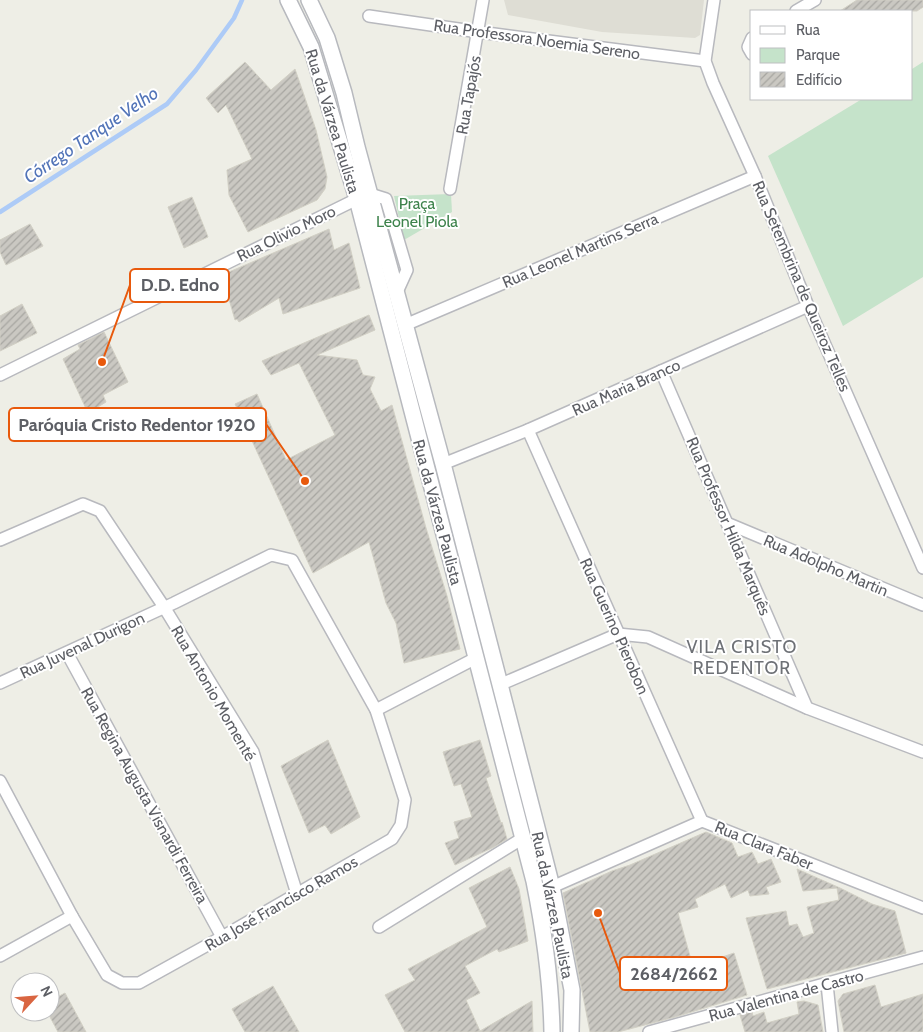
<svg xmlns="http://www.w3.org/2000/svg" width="923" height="1032" viewBox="0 0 923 1032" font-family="Cabin,sans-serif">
  <defs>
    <pattern id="building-hatch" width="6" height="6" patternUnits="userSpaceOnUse" patternTransform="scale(1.25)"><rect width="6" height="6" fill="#cac8c2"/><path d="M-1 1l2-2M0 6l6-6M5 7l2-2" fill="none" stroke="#a7a6a1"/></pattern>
  </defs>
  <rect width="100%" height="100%" fill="#eeeee6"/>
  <path fill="#deddd4" d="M504 0H704L700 35 695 38 602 32 508 15Z"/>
  <g fill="#c5e3ca">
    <path d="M923 62V277L843 326 768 156 862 99H912V69Z"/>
    <path d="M451 194 452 212 404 240 394 196Z"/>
  </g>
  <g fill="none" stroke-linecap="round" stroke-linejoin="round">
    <path stroke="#adcbf7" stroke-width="4.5" d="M0 212 167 104 196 70 234 18 242 0"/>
  </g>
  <g fill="url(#building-hatch)" stroke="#d2d0c5">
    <path d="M857 0H923V7L917 11H840Z"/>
    <path d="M245 62 271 90 295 69 316 130 327 177 325 189 317 200 248 232 229 195 227 170 252 159 226 105 218 113 206 98Z"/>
    <path d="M192 197 208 237 184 248 168 207Z"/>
    <path d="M30 224 43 246 6 265 0 252V240Z"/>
    <path d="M329 229 334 250 349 243 360 288 283 314 279 298 239 322 237 319 235 320 222 275Z"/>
    <path d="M22 304 37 333 0 351V316Z"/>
    <path d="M369 315 375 330 317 355 357 360 363 375 375 377 370 389 381 411 392 405 426 528 447 596 460 649 404 663 396 623 386 603 369 542 313 573 235 404 257 394 286 460 335 435 299 363 271 375 262 361Z"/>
    <path d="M104 332 128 382 103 395 106 402 88 413 63 359 80 349 78 345Z"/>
    <path d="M328 740 360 817 331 834 325 825 309 833 281 766Z"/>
    <path d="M480 740 491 776 486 778 501 823 502 822 507 839 494 847 455 865 445 843 459 838 454 822 472 817 461 784 454 786 443 752Z"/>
    <path d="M706 832 732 843 738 857 752 852 758 864 771 859 781 882 766 887 769 894 750 896 748 890 731 898 725 884 695 899 698 907 678 913 693 967 734 953 747 995 675 1017 618 1032H590L563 893 612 871 630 865Z"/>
    <path d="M510 867 519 889 528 941 499 952 497 949 465 966 480 993 466 1000 480 1031 532 1001 533 1032H405L385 995 415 980 408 969 487 927 469 888Z"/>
    <path d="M797 869 840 888 872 904 895 911 906 953 767 989 746 918 786 911 789 926 797 924 803 937 814 933 807 907 839 900 837 888 803 891Z"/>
    <path d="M875 985 881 1007 923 994V1032H844L838 1001 843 994Z"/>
    <path d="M273 986 299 1032H245L232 1009Z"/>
    <path d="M65 993 86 1032H58L50 1017V1001Z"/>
    <path d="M804 1001 818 1005 823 1032H745L740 1015 752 1012 753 1016 764 1012 767 1023 799 1014 797 1002Z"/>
  </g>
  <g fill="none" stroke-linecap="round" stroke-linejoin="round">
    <defs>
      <g id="minor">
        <path d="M714 0 705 61 713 83 755 176 808 306 923 568"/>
        <path d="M796 11 815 0"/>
        <path d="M369 16 479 32 705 61"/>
        <path d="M752 38 748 47 752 54"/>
        <path d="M450 189 483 0"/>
        <path d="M405 325 755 176"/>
        <path d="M661 371 807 708"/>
        <path d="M0 375 357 199 370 194 386 199 407 270 397 292"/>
        <path d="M528 430 702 821"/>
        <path d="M443 464 528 430 808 306"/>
        <path d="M729 524 923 605"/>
        <path d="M0 540 83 504 100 511 164 607 253 752 297 894"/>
        <path d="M67 653 222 937"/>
        <path d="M0 683 174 603 271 555 292 560 376 710 405 800 401 825 392 839 222 937 139 983H122L107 975 72 916 0 781"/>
        <path d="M499 685 618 634 648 637 807 708 923 752"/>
        <path d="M376 710 476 658"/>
        <path d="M552 887 702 821 923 908"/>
        <path d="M379 927 523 838"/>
        <path d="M0 956 72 916"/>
        <path d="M827 984 832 1032"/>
        <path d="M649 1032 923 957"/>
      </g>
      <g id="secondary">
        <path d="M288 0 311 47 357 199 534 881C544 931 551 981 552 1032"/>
        <path d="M309 0 327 38 344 93 357 147 443 464 536 824 552 887 572 990 571 1032"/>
      </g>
    </defs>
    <use href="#minor" stroke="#b8b9be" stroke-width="14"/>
    <use href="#secondary" stroke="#b7b9be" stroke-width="18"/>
    <use href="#minor" stroke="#fff" stroke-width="11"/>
    <use href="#secondary" stroke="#fff" stroke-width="15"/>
  </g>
  <g text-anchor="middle" stroke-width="4" stroke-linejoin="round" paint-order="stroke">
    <g font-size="16" fill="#5d5f65" stroke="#fff">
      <text transform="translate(537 39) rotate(8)" y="6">Rua Professora Noemia Sereno</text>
      <text transform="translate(468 95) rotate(-80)" y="6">Rua Tapajós</text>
      <text transform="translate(333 121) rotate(73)" y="6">Rua da Várzea Paulista</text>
      <text transform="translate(286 233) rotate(-26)" y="6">Rua Olivio Moro</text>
      <text transform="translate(580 250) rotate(-23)" y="6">Rua Leonel Martins Serra</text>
      <text transform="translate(802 286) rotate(67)" y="6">Rua Setembrina de Queiroz Telles</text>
      <text transform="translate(626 387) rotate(-24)" y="6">Rua Maria Branco</text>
      <text transform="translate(438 512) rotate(75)" y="6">Rua da Várzea Paulista</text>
      <text transform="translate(729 526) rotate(67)" y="6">Rua Professor Hilda Marquês</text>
      <text transform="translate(826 565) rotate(23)" y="6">Rua Adolpho Martin</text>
      <text transform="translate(615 626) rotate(66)" y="6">Rua Guerino Pierobon</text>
      <text transform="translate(82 645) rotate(-25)" y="6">Rua Juvenal Durigon</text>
      <text transform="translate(214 693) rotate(60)" y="6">Rua Antonio Momenté</text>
      <text transform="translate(145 795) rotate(61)" y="6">Rua Regina Augusta Visnardi Ferreira</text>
      <text transform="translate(764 845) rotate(22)" y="6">Rua Clara Faber</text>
      <text transform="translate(281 903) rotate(-30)" y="6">Rua José Francisco Ramos</text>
      <text transform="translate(553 905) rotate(78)" y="6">Rua da Várzea Paulista</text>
      <text transform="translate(786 995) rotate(-15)" y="6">Rua Valentina de Castro</text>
    </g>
    <g font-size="16" fill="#3e834c" stroke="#fff">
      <text x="417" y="209">Praça<tspan x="417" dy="18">Leonel Piola</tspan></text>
    </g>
    <g font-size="18" font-style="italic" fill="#5274b8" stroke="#fff">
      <text transform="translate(91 135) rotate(-34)" y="6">Córrego Tanque Velho</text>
    </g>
    <g font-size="18" letter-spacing="1" fill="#6e7176" stroke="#fff">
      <text x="742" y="653">VILA CRISTO<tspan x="742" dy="21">REDENTOR</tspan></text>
    </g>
  </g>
  <path fill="none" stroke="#e8590c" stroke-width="2" d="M102 362L130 285M305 481L266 424M598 913L620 973"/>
  <g fill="#e8590c" stroke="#fff" stroke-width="2">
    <circle cx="102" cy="362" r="5"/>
    <circle cx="305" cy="481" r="5"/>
    <circle cx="598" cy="913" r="5"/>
  </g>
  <g fill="#fff" stroke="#e8590c" stroke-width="2">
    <rect x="130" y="269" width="99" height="33" rx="5"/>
    <rect x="9" y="408" width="257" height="33" rx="5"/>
    <rect x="620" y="957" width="107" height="33" rx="5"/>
  </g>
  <g font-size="18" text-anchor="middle" font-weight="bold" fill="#5d5f65">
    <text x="180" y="291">D.D. Edno</text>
    <text x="137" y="431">Paróquia Cristo Redentor 1920</text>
    <text x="674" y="980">2684/2662</text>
  </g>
  <rect x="750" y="10" width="162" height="90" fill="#ffffff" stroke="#bebfc1"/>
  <rect x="760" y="26" width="25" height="8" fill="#ffffff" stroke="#bebfc1"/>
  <text x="796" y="35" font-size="15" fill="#5d5f65">Rua</text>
  <rect x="760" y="48" width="25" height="15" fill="#c5e3ca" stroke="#bebfc1"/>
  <text x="796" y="60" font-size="15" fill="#5d5f65">Parque</text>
  <rect x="760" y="72" width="25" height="15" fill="url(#building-hatch)" stroke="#bebfc1"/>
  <text x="796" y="85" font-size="15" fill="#5d5f65">Edifício</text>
  <g transform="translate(35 997) rotate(64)"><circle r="24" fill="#ffffff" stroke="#bebfc1"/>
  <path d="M0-4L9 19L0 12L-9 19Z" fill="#d96541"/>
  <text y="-8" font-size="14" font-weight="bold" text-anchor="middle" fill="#5d5f65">N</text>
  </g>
</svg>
